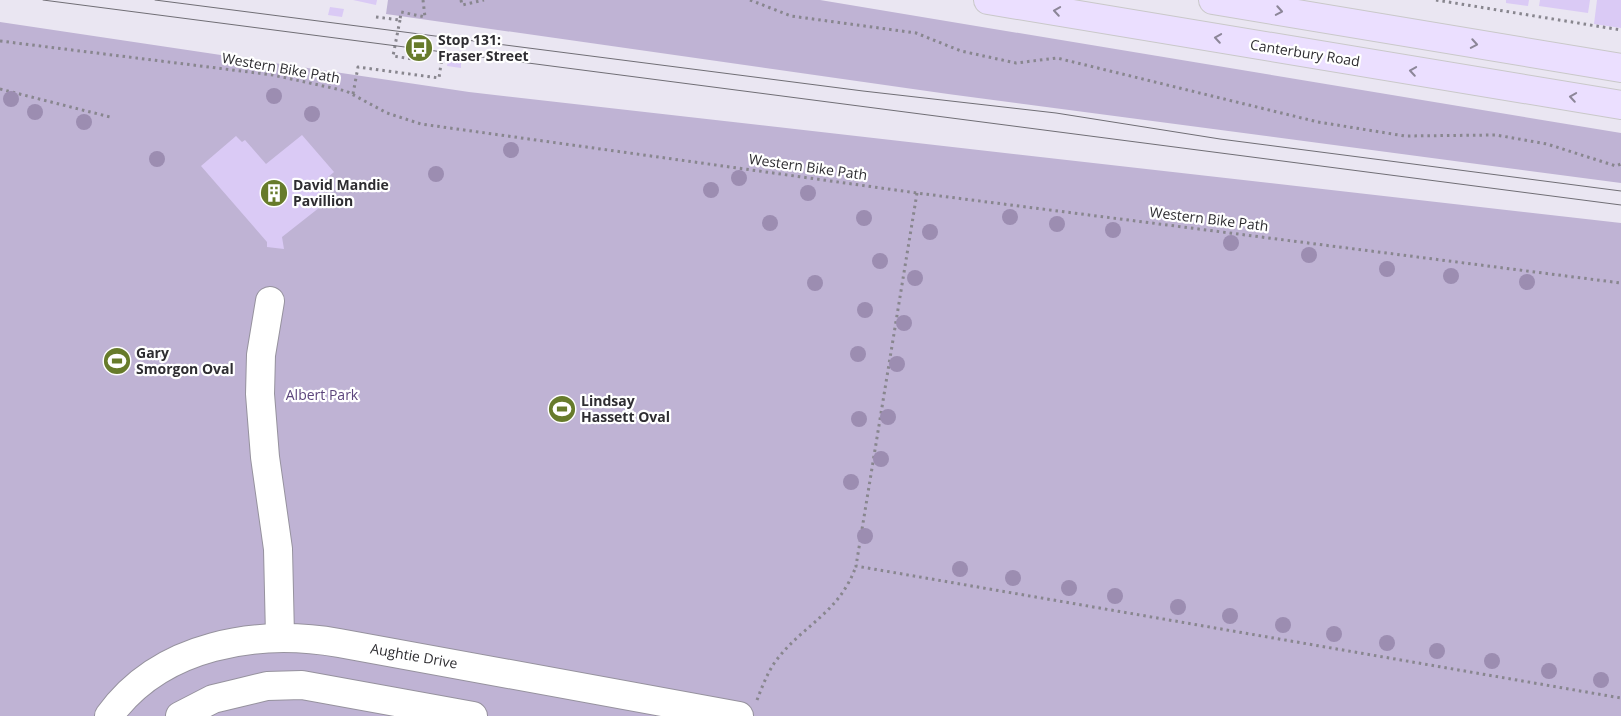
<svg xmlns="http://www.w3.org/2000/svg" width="1621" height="716" viewBox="0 0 1621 716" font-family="'Open Sans',sans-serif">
  <rect width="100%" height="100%" fill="#eae6f2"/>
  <g fill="#bfb3d4">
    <path d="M388 0H820L1621 133V183L948 94 386 14Z"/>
    <path d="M0 22 469 92 1621 223V716H0Z"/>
  </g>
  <g fill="#dacaf5">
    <path d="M353 0H377L376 5Z"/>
    <path d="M1506 0H1529L1528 6 1506 3Z"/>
    <path d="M1540 0H1590L1588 13 1539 6Z"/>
    <path d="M1597 0H1621V28L1594 24Z"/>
    <path d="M330 7 344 9 342 17 328 15Z"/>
    <path d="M448 60 461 62V68L447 66Z"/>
    <path d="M302 135 334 172 318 186 329 200 282 237 284 249 267 247V242L201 166 236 136 242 142 245 140 266 164Z"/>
  </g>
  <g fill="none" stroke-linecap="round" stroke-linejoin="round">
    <defs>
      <g id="minor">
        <path d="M270 301 261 355 260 394 265 457 278 549 280 636"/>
        <path d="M109 716C161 644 257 629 339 643L739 716"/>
        <path d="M180 716 213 699 238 693 267 686 302 685 473 716"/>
      </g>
      <g id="major">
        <path d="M988 0 1621 105"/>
        <path d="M1213 0 1621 68"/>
      </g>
    </defs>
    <use href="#minor" stroke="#96929e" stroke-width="30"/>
    <use href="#major" stroke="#c9c8c9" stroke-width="30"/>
    <g stroke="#88868e" stroke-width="3" stroke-dasharray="2.5 4" stroke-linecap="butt">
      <path d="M461 0 462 5 484 0"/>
      <path d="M750 0 791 16 916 33 961 51 1016 63 1057 58 1318 122 1405 136 1496 135 1547 144 1616 166 1621 164"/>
      <path d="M1436 0 1621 30"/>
      <path d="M376 17 400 20 401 12 425 17 423 0"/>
      <path d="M400 20 393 56 412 59"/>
      <path d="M0 41 273 75 346 91 387 113 421 124 917 193 1621 283"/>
      <path d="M0 89 110 117"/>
      <path d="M353 94 358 67 439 78 442 57"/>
      <path d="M917 193 856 566 1621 698"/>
      <path d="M757 700C762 687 767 674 775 662 802 625 839 614 856 566"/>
    </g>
    <use href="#minor" stroke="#fff" stroke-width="28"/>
    <use href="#major" stroke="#ebdfff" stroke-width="28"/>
    <g stroke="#706e75" stroke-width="1">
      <path d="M43 0 1621 205"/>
      <path d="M155 0 863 91 1056 113 1220 139 1621 191"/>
    </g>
  </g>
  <g fill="#9c8db1">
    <circle cx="274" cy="96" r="8"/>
    <circle cx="11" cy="99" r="8"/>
    <circle cx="35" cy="112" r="8"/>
    <circle cx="312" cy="114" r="8"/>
    <circle cx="84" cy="122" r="8"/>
    <circle cx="511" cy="150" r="8"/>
    <circle cx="157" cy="159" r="8"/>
    <circle cx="436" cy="174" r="8"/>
    <circle cx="739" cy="178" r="8"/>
    <circle cx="711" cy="190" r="8"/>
    <circle cx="808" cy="193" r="8"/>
    <circle cx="1010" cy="217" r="8"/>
    <circle cx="864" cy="218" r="8"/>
    <circle cx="770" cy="223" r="8"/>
    <circle cx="1057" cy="224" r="8"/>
    <circle cx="1113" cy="230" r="8"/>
    <circle cx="930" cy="232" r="8"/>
    <circle cx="1231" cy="243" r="8"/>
    <circle cx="1309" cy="255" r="8"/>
    <circle cx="880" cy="261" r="8"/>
    <circle cx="1387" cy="269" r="8"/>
    <circle cx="1451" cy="276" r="8"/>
    <circle cx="915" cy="278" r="8"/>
    <circle cx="1527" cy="282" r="8"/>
    <circle cx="815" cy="283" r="8"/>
    <circle cx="865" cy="310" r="8"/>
    <circle cx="904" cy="323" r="8"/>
    <circle cx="858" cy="354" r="8"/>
    <circle cx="897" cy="364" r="8"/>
    <circle cx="888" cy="417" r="8"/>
    <circle cx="859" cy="419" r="8"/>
    <circle cx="881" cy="459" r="8"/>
    <circle cx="851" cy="482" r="8"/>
    <circle cx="865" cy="536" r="8"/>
    <circle cx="960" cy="569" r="8"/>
    <circle cx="1013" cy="578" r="8"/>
    <circle cx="1069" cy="588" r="8"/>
    <circle cx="1115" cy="596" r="8"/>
    <circle cx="1178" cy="607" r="8"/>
    <circle cx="1230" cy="616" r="8"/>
    <circle cx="1283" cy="625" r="8"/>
    <circle cx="1334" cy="634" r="8"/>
    <circle cx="1387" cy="643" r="8"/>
    <circle cx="1437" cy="651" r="8"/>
    <circle cx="1492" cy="661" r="8"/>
    <circle cx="1549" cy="671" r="8"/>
    <circle cx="1601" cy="680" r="8"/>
  </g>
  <defs><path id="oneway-chevron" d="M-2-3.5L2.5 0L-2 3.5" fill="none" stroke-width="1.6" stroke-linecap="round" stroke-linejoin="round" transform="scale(1.25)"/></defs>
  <g stroke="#8c8698">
    <use href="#oneway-chevron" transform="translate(1057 11) rotate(-171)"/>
    <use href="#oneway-chevron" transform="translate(1279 11) rotate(10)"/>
    <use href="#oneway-chevron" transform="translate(1218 38) rotate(-171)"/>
    <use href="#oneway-chevron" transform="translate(1474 44) rotate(10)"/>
    <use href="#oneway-chevron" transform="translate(1413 71) rotate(-171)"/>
    <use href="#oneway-chevron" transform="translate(1573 97) rotate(-171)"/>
  </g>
  <defs>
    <symbol id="bus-disc" viewBox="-11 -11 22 22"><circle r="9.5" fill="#677b2b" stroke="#fff"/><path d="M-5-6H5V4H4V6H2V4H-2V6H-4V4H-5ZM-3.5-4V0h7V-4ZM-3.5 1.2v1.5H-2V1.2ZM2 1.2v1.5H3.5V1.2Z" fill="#fff"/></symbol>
    <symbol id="building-disc" viewBox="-11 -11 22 22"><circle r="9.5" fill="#677b2b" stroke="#fff"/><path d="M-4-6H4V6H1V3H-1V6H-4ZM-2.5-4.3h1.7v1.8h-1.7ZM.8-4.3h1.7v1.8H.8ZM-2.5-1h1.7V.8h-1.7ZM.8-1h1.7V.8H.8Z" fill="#fff"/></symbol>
    <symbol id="stadium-disc" viewBox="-11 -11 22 22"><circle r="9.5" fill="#677b2b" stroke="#fff"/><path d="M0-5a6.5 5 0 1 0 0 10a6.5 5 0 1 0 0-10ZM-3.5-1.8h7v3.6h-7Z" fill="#fff"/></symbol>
  </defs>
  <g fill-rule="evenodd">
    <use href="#bus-disc" x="403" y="32" width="32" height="32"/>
    <use href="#building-disc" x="258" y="177" width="32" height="32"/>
    <use href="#stadium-disc" x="101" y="345" width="32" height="32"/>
    <use href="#stadium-disc" x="546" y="393" width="32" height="32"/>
  </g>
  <g text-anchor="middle" stroke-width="4.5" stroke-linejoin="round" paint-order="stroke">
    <g font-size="14" font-weight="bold" fill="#2e2d31" stroke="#fff" text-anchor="start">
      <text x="438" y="45">Stop 131:<tspan x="438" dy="16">Fraser Street</tspan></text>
      <text x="293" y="190">David Mandie<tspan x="293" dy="16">Pavillion</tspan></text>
      <text x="136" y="358">Gary<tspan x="136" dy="16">Smorgon Oval</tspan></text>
      <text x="581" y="406">Lindsay<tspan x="581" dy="16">Hassett Oval</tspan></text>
    </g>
    <g font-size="14" fill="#2e2d31" stroke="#fff">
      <text transform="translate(1305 53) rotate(9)" y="5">Canterbury Road</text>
      <text transform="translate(281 68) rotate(10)" y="5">Western Bike Path</text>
      <text transform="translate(808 167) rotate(8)" y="5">Western Bike Path</text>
      <text transform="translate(1209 219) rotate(7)" y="5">Western Bike Path</text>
      <text transform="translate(414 656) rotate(10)" y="5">Aughtie Drive</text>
    </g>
    <g font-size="14" fill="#5c457c" stroke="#fff">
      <text x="322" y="400">Albert Park</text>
    </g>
  </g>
</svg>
